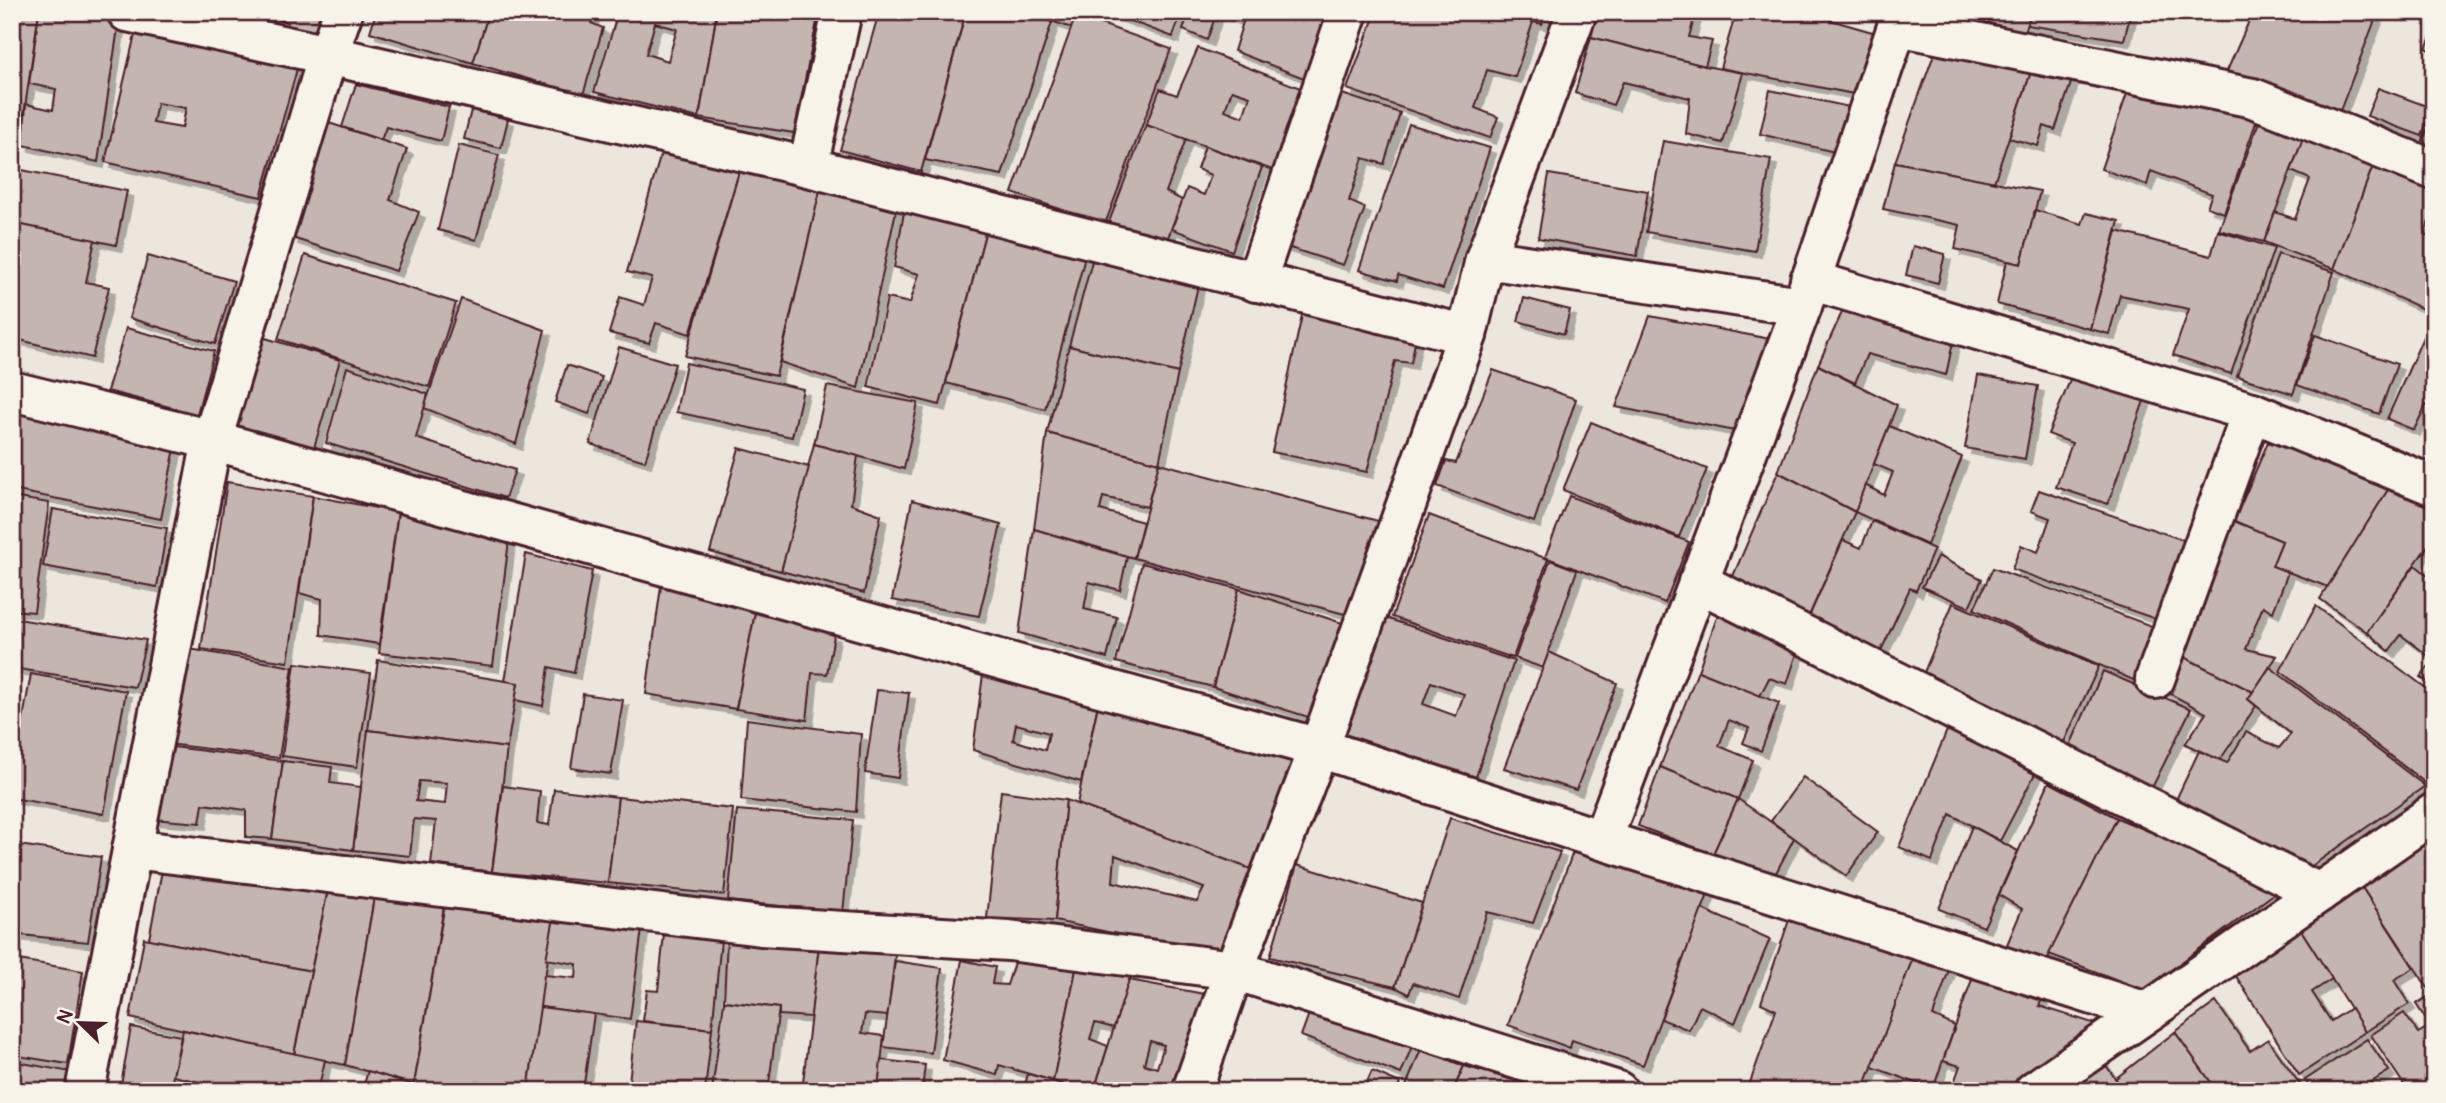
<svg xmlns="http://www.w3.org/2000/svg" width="2446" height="1103" viewBox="0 0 2446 1103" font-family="Pangolin,sans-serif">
  <defs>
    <filter id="shadow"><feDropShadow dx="6" dy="6" stdDeviation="0" flood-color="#0004"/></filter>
  </defs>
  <rect width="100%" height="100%" fill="#ece6dd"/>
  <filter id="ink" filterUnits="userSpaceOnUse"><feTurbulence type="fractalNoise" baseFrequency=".0143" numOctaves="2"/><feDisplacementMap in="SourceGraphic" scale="14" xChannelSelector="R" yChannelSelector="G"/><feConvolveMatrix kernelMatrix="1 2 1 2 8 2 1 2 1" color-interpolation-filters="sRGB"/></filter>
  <g filter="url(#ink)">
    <g fill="#c4b5b0" stroke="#4a1f2b" stroke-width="2" fill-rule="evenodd" filter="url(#shadow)">
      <path d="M12 12H39L24 114 12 112Z"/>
      <path d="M39 12H64L119 21 98 162 23 145 26 104 53 110 56 89 29 84Z"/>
      <path d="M247 12H328L321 37 286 31 288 22Z"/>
      <path d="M376 12H489L473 63 370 32Z"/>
      <path d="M489 12H594L591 23 603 28 583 95 473 63Z"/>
      <path d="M618 12H717L699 118 594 92ZM655 23 677 29 668 61 646 54Z"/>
      <path d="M717 12H819L794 133 699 118Z"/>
      <path d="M879 12H966L921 172 840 150Z"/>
      <path d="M966 12H1024L1052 22 1002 175 925 160Z"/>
      <path d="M1024 12H1104L1099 23 1076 15 1072 28Z"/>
      <path d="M1106 12H1181L1173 37Z"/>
      <path d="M1189 12H1333L1314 82 1234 51 1243 22 1217 12 1207 40 1183 30Z"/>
      <path d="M1376 12H1491L1533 22 1515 77 1487 70 1475 108 1498 117 1490 138 1347 89Z"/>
      <path d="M1491 12H1546L1542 24Z"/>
      <path d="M1598 12H1696L1689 37 1712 41 1705 66 1591 37Z"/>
      <path d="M1736 12H1803L1879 34 1854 94 1720 68Z"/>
      <path d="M1963 12H2032L2022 36Z"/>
      <path d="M2032 12H2131L2124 40 2027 25Z"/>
      <path d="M2253 12H2378L2338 116 2227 71Z"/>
      <path d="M1076 15 1171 49 1105 224 1012 193Z"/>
      <path d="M137 26 299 62 261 197 105 162ZM157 103 186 108 182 128 153 123Z"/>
      <path d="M2434 30V52L2426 48Z"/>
      <path d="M1591 37 1705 66 1743 73 1723 143 1686 134 1690 98 1623 82 1613 105 1575 93Z"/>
      <path d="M1937 46 2034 63 1994 182 1895 162Z"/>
      <path d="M1198 48 1308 91 1278 172 1146 125 1160 89 1177 95ZM1232 90 1250 96 1243 117 1225 110Z"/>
      <path d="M2034 63 2076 68 2055 130 2044 126 2038 146 2009 138Z"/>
      <path d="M356 84 449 107 441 141 386 127 381 140 342 127Z"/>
      <path d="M2130 85 2259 114 2224 213 2207 207 2212 194 2151 171 2147 185 2101 169Z"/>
      <path d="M2378 88 2432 108 2422 136 2367 116Z"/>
      <path d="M1770 90 1854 108 1843 154 1760 134Z"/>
      <path d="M1333 91 1400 113 1384 164 1363 158 1349 201 1365 208 1343 265 1281 245Z"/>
      <path d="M2264 108 2308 125 2264 242 2219 230Z"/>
      <path d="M471 110 508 119 501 148 464 139Z"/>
      <path d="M2434 113V150L2421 145Z"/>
      <path d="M329 123 407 149 390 200 419 212 396 271 292 238Z"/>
      <path d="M1409 124 1490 148 1443 289 1398 275 1397 281 1359 270Z"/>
      <path d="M1146 125 1186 139 1166 192 1182 200 1167 240 1109 222Z"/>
      <path d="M2308 125 2373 166 2334 269 2264 242 2275 212 2295 219 2310 179 2291 171Z"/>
      <path d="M1663 141 1771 159 1755 251 1646 232Z"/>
      <path d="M664 143 742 162 690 334 656 323 649 343 609 333 620 297 644 305 652 278 627 272Z"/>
      <path d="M459 145 499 155 476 240 438 230Z"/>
      <path d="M1205 146 1262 167 1232 251 1172 229 1187 188 1204 195 1211 175 1197 169Z"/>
      <path d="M742 162 823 179 776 376 685 356Z"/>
      <path d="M1895 162 2040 191 2021 264 1955 249 1960 225 1883 209Z"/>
      <path d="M2373 166 2434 188V209L2424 234 2434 239V293L2427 311 2334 269Z"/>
      <path d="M12 168 127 191 116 245 12 223Z"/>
      <path d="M1549 174 1648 191 1637 256 1538 238Z"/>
      <path d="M821 186 897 206 858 388 780 362Z"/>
      <path d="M905 207 987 226 940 405 868 387 887 298 910 303 919 274 894 267Z"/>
      <path d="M2035 210 2082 224 2086 213 2119 221 2090 329 1997 304 2007 261 2021 264Z"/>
      <path d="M12 223 95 240 86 282 109 287 92 358 12 338Z"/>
      <path d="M987 226 1086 253 1045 409 946 383Z"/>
      <path d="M2117 231 2211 256 2218 231 2274 248 2231 374 2173 355 2189 309 2120 295 2109 334 2090 329Z"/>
      <path d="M1913 246 1945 254 1938 283 1906 275Z"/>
      <path d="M1095 250 1200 277 1178 373 1069 346Z"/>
      <path d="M2278 254 2334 272 2293 394 2237 376Z"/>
      <path d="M305 255 456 303 429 387 278 339Z"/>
      <path d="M148 256 234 281 215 344 129 318Z"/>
      <path d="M1524 298 1570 310 1564 334 1518 321Z"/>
      <path d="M461 299 545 330 516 444 424 408Z"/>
      <path d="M1304 306 1417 333 1411 363 1395 361 1367 472 1272 452Z"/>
      <path d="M1843 310 1953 342 1946 375 1867 354 1855 383 1818 365Z"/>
      <path d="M2434 312V408L2426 405 2414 430 2387 419Z"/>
      <path d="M1650 316 1770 339 1735 431 1616 407Z"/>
      <path d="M126 328 214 351 197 414 107 391Z"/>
      <path d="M255 335 340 360 313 451 229 426Z"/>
      <path d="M2315 335 2397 364 2379 414 2297 385Z"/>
      <path d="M1069 346 1178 373 1159 463 1047 433Z"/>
      <path d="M619 347 675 364 645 461 590 444Z"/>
      <path d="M686 363 803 389 792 437 676 412Z"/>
      <path d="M567 365 602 377 589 414 555 402Z"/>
      <path d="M1818 365 1897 405 1855 512 1778 472Z"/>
      <path d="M347 367 428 394 416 438 515 470 505 498 326 443Z"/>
      <path d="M2075 368 2146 395 2108 504 2056 487 2072 443 2048 434Z"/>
      <path d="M1493 370 1576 399 1534 522 1437 486 1446 461 1456 463Z"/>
      <path d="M1978 375 2038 386 2025 459 1965 448Z"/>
      <path d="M827 386 918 403 904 469 814 444Z"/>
      <path d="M12 401 178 433 161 519 12 490Z"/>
      <path d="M1591 422 1707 469 1679 537 1563 490Z"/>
      <path d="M1889 426 1962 457 1927 545 1855 512 1865 485 1884 495 1893 472 1874 464Z"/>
      <path d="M1047 433 1159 463 1147 507 1103 497 1100 510 1143 522 1134 558 1034 529Z"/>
      <path d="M2268 442 2391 485 2328 587 2272 566 2282 541 2234 521Z"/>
      <path d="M814 444 858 456 851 504 881 515 864 593 781 571Z"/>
      <path d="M739 448 809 467 781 571 710 552Z"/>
      <path d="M1159 463 1382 522 1356 617 1134 558Z"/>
      <path d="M1778 472 1855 512 1806 623 1730 583Z"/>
      <path d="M2394 480 2434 497V537L2367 632 2320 599Z"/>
      <path d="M227 482 313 496 288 662 201 649Z"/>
      <path d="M2039 490 2198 545 2170 624 2012 569 2021 545 2038 552 2050 518 2031 511Z"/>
      <path d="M313 496 398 512 379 644 321 635 322 599 299 593Z"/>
      <path d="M1569 496 1689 542 1665 603 1545 557Z"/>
      <path d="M12 497 49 503 34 612 12 610Z"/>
      <path d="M912 500 1001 525 979 616 892 600Z"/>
      <path d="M53 509 167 528 157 587 43 566Z"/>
      <path d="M398 512 510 533 493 666 379 653Z"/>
      <path d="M1429 515 1548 559 1513 658 1392 617Z"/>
      <path d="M1872 521 1934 549 1916 591 1910 588 1880 653 1804 628 1843 540 1861 548Z"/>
      <path d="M2234 521 2282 541 2272 566 2288 572 2273 612 2263 606 2246 649 2277 656 2253 692 2182 656Z"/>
      <path d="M1034 529 1127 557 1120 590 1089 582 1084 609 1117 617 1107 658 1019 633Z"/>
      <path d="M526 554 592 571 574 673 549 667 543 706 515 700 518 683 505 681Z"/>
      <path d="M1938 556 1982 579 1969 607 1922 587Z"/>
      <path d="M1550 560 1577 570 1543 668 1515 658Z"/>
      <path d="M1142 563 1239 589 1213 687 1116 662Z"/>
      <path d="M2415 565 2434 580V686L2420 677 2434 660 2401 635 2389 651 2367 632Z"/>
      <path d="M1993 568 2168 632 2142 684 1974 609Z"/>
      <path d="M662 579 756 608 736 709 646 694Z"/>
      <path d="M1239 589 1351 626 1321 721 1213 687Z"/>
      <path d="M1722 603 1801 641 1787 684 1769 678 1760 696 1698 671Z"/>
      <path d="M1953 603 2099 666 2059 753 1922 677Z"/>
      <path d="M2316 606 2434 694V782L2428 785 2280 671Z"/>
      <path d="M756 608 834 635 827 674 812 673 807 720 736 709Z"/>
      <path d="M1383 617 1514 661 1476 777 1341 733ZM1431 682 1464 694 1456 716 1423 704Z"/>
      <path d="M12 618 146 640 135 687 12 668Z"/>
      <path d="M184 648 293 667 279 758 168 744Z"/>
      <path d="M1549 652 1617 683 1576 790 1504 768Z"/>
      <path d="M2182 656 2253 692 2248 699 2256 706 2220 760 2185 744 2206 713 2161 689Z"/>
      <path d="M378 660 518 683 507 748 368 730Z"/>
      <path d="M295 663 371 673 357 767 282 756Z"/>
      <path d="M984 667 1099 700 1081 782 973 750ZM1016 724 1049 733 1045 750 1013 740Z"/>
      <path d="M2270 667 2425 786 2299 875 2173 806 2199 751 2227 763 2246 732 2279 748 2291 734 2248 699Z"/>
      <path d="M1698 671 1779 703 1761 751 1743 743 1749 728 1729 720 1719 746 1753 760 1738 799 1660 767Z"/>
      <path d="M2103 671 2191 709 2147 798 2065 757Z"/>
      <path d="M31 674 126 691 104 814 12 798V780Z"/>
      <path d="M877 690 909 693 898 778 865 773Z"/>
      <path d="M583 694 623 700 611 774 571 768Z"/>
      <path d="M1099 700 1301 763 1264 874 1077 804Z"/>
      <path d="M747 719 861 734 856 812 741 800Z"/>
      <path d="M1950 723 2039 766 2000 841 1950 814 1932 861 1899 847Z"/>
      <path d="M368 730 507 748 492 872 431 864 436 821 414 819 410 856 353 850ZM419 781 447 783 445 804 416 801Z"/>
      <path d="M165 746 283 761 272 839 246 837V810L203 804 200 823 152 819Z"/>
      <path d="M283 761 332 767 330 783 361 787 353 850 272 839Z"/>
      <path d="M1660 767 1738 799 1713 854 1638 826Z"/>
      <path d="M1803 777 1878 832 1846 876 1771 821Z"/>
      <path d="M2049 782 2117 818 2046 962 2006 947 2022 909 1999 895Z"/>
      <path d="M503 786 540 791 537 823 549 825 554 789 618 797 608 883 492 872Z"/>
      <path d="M1001 791 1066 800 1055 921 987 918Z"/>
      <path d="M618 797 733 809 724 895 608 883Z"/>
      <path d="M1738 799 1794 838 1776 873 1713 854Z"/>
      <path d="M1066 800 1264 874 1232 958 1055 921ZM1115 855 1204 888 1197 902 1113 882Z"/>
      <path d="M737 810 853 820 843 912 728 901Z"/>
      <path d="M1450 818 1560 852 1533 923 1487 912 1459 999 1413 983 1409 994 1395 987Z"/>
      <path d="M2117 818 2283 887 2144 990 2049 954Z"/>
      <path d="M1972 826 2018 851 1984 927 1939 909Z"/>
      <path d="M2426 839 2434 850V984L2428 988 2359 883Z"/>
      <path d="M12 844 101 857 88 942 12 934Z"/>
      <path d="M1576 844 1710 889 1643 1065 1572 1040 1570 1048 1508 1025Z"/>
      <path d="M163 865 328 890 311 971 149 939Z"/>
      <path d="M1297 865 1422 903 1395 987 1270 957Z"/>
      <path d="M2359 883 2414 968 2394 980 2409 1004 2365 1032 2297 924Z"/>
      <path d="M328 890 374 898 345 1065 294 1054Z"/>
      <path d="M374 898 444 906 414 1085 345 1065Z"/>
      <path d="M445 903 503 917 506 908 554 918 528 1091H433L414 1085Z"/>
      <path d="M1702 909 1770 939 1735 1023 1700 1006 1689 1030 1661 1019Z"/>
      <path d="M1790 917 1914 955 1863 1091H1747L1776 1010 1761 1003Z"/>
      <path d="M554 918 642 929 630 1019 540 1007 544 975 576 978 577 964 546 959Z"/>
      <path d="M2299 927 2332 979 2312 992 2331 1021 2351 1008 2365 1032 2299 1075 2232 970Z"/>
      <path d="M664 934 721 940 712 1029 643 1021 647 990 658 991Z"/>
      <path d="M144 938 311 971 294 1054 130 1018Z"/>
      <path d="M727 939 819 946 811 1017 779 1015V1008L724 1001Z"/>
      <path d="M819 946 895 955 888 1016 865 1014 862 1033 884 1036 878 1090 802 1091Z"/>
      <path d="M1018 950 1078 960 1053 1081 999 1065 997 1075 943 1060 962 960 995 967 992 984 1007 985Z"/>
      <path d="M1914 955 1950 967 1933 1016 1955 1026 1933 1089 1872 1067Z"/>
      <path d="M19 960 83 971 68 1064 12 1055V1000Z"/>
      <path d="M1078 960 1132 974 1114 1028 1095 1023 1090 1039 1108 1046 1094 1091H1081L1053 1081Z"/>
      <path d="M895 961 942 968 931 1053 883 1047Z"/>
      <path d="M1976 968 2045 992 2039 1006 2096 1024 2003 1091H1951L1960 1066 1943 1061Z"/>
      <path d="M1129 980 1215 996 1185 1091H1094ZM1150 1041 1164 1045 1157 1068 1144 1064Z"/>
      <path d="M2434 993V1091H2408L2371 1035 2404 1013 2418 1033 2430 1026 2416 1004Z"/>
      <path d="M724 1001 779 1008 768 1091H712Z"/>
      <path d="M2216 1002 2250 1051 2268 1039 2301 1086 2294 1091H2217L2175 1032Z"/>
      <path d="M540 1007 594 1014 583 1091H528Z"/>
      <path d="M1311 1008 1412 1046 1401 1074 1301 1036Z"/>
      <path d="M636 1021 712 1029 705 1091H628Z"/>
      <path d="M131 1027 181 1036 170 1091H120Z"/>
      <path d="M183 1030 325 1060 318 1091H241L173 1076Z"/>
      <path d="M2175 1032 2217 1091H2124L2115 1079Z"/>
      <path d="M2367 1039 2389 1071 2370 1083 2376 1091H2312L2305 1080Z"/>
      <path d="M1421 1049 1464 1066 1453 1091H1404Z"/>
      <path d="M881 1060 925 1065 922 1091 878 1090Z"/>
      <path d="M12 1061 71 1072 68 1091H12Z"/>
      <path d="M2103 1061 2124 1091H2063Z"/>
      <path d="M1464 1066 1547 1090 1546 1091H1453Z"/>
      <path d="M368 1071 414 1085 433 1091H362Z"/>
      <path d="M1372 1071 1400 1083 1397 1091H1363Z"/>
      <path d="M1028 1074 1053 1081 1081 1091H1023Z"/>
      <path d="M214 1085 241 1091H213Z"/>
    </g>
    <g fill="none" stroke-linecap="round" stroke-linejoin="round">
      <defs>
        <g id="street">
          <path d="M127 12 328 55 808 167 1467 335"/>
          <path d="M1897 26 2253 98 2434 170"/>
          <path d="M808 167 842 12"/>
          <path d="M1485 259 1802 306"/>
          <path d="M1810 280 2252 412 2434 486"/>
          <path d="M1256 282 1348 12"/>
          <path d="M12 391 212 440 1319 748 1602 840 2147 1012"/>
          <path d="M1698 582 2319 893"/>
          <path d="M2155 679 2252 412"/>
          <path d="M1602 840 1802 306 1902 12"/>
          <path d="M132 849 761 926 1009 941 1234 970 1618 1091"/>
          <path d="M85 1091 212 440 328 55 343 12"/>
          <path d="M1192 1091 1234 970 1319 748 1467 335 1485 259 1577 12"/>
          <path d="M2034 1091 2434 813"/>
        </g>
      </defs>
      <use href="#street" stroke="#4a1f2b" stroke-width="44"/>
      <use href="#street" stroke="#f7f3e8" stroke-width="38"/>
    </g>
  </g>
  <rect width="2446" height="1103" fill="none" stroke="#f7f3e8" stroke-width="42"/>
  <rect x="21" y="21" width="2404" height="1061" fill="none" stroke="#4a1f2b" stroke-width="2.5" filter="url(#ink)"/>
  <g transform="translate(80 1023) rotate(293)" stroke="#f7f3e8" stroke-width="5" paint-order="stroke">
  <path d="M0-5L12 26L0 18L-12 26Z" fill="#4a1f2b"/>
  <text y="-10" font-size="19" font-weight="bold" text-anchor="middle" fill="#4a1f2b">N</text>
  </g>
</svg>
